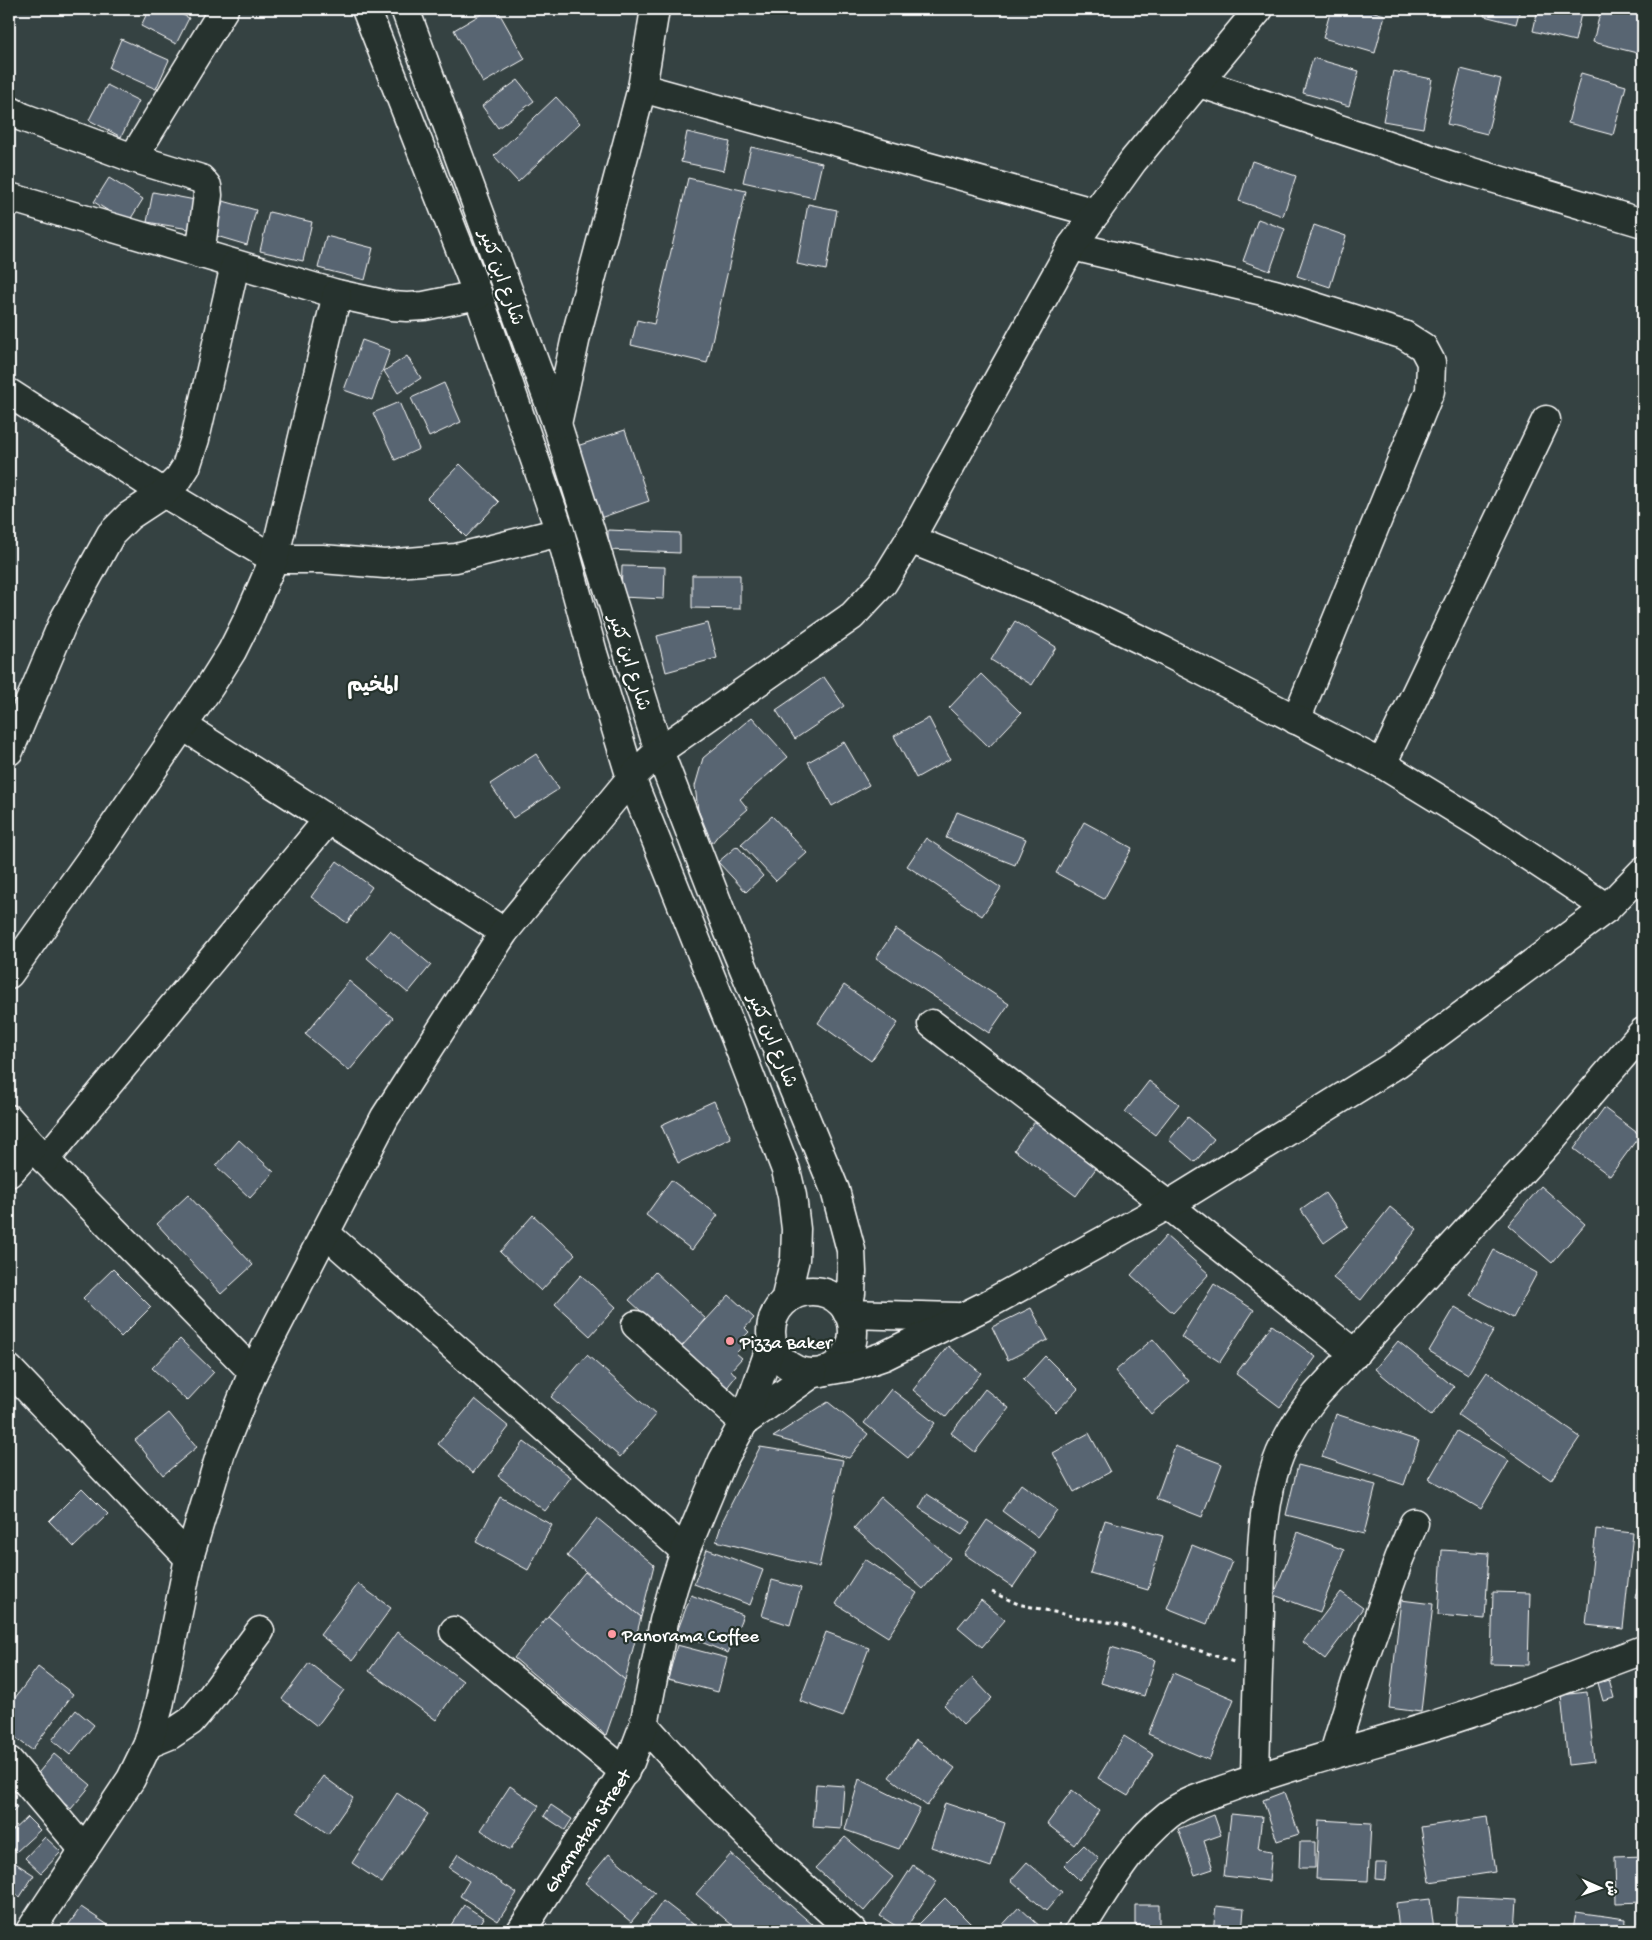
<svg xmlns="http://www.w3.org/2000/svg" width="1652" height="1940" viewBox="0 0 1652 1940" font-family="'Gochi Hand','Playpen Sans Arabic',sans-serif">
  <rect width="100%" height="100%" fill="#354242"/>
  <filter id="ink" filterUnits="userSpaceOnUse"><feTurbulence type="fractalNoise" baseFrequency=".02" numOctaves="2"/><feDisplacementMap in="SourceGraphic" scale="10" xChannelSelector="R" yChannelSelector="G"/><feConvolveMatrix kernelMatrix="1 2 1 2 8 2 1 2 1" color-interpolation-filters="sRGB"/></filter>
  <g filter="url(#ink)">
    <g fill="#596572" stroke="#fff">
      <path d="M149 9H171L189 18 176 44 141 26Z"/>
      <path d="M490 9H497L525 59 483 83 454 30Z"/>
      <path d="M1331 9H1363L1385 15 1375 53 1323 38Z"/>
      <path d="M1485 9H1520L1516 24 1484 16Z"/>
      <path d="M1538 9H1582L1575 41 1533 31Z"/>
      <path d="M1601 9H1643V31L1637 53 1593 42Z"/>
      <path d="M121 39 169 60 156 89 109 68Z"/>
      <path d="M1313 58 1359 71 1349 106 1303 93Z"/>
      <path d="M1461 69 1501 79 1487 134 1447 124Z"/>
      <path d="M1393 71 1432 79 1423 128 1383 121Z"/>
      <path d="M1581 73 1626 86 1613 135 1568 123Z"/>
      <path d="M518 80 534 101 498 128 482 106Z"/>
      <path d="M107 85 139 101 121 137 89 120Z"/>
      <path d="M556 97 580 123 518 182 494 156Z"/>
      <path d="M687 132 730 142 724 171 681 162Z"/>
      <path d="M751 147 822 163 814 198 743 182Z"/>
      <path d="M1252 161 1296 176 1283 216 1239 201Z"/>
      <path d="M109 178 143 199 128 223 94 202Z"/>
      <path d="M688 178 746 191 707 363 631 345 637 320 654 324Z"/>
      <path d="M153 192 195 200 189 229 147 222Z"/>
      <path d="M223 201 256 210 247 245 213 235Z"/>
      <path d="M808 204 837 210 826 270 797 264Z"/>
      <path d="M269 212 312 222 303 261 260 251Z"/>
      <path d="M1258 219 1285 229 1270 271 1243 261Z"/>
      <path d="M1314 225 1346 236 1330 287 1297 276Z"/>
      <path d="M326 236 373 248 365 280 318 268Z"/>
      <path d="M362 340 390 350 372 400 344 390Z"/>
      <path d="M407 356 421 378 398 393 384 371Z"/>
      <path d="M444 383 461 422 429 437 411 398Z"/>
      <path d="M399 402 419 449 395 460 373 413Z"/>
      <path d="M625 430 649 501 600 518 577 446Z"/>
      <path d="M460 464 499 502 466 537 427 498Z"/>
      <path d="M608 530 680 533V553L608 550Z"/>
      <path d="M622 566 665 567 664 599 621 597Z"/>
      <path d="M692 575H740V609L692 608Z"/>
      <path d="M1015 621 1056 647 1032 685 991 660Z"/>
      <path d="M708 623 717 658 666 672 657 636Z"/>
      <path d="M981 674 1021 713 989 747 949 708Z"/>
      <path d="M824 677 844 706 795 739 776 710Z"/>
      <path d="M752 717 788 757 740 799 748 809 719 834 712 843 698 810 695 786 703 758Z"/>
      <path d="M929 718 950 759 916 778 894 736Z"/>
      <path d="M844 742 869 785 832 806 808 762Z"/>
      <path d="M536 754 559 789 513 818 490 784Z"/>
      <path d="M957 812 1026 839 1015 865 946 838Z"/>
      <path d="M772 816 807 853 776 881 741 844Z"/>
      <path d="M1084 822 1132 848 1104 899 1056 873Z"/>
      <path d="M926 838 1001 888 982 916 907 866Z"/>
      <path d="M737 846 763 876 746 892 718 862Z"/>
      <path d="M337 861 372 887 347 923 311 897Z"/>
      <path d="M896 929 1009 1004 989 1033 876 958Z"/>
      <path d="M390 931 431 965 408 993 367 958Z"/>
      <path d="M349 981 393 1018 349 1071 305 1034Z"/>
      <path d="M844 985 898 1023 871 1061 818 1023Z"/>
      <path d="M1149 1081 1179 1104 1155 1135 1125 1112Z"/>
      <path d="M714 1101 731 1138 678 1163 661 1125Z"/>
      <path d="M1604 1108 1640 1135 1610 1176 1574 1149Z"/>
      <path d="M1188 1117 1214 1139 1195 1162 1169 1140Z"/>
      <path d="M1035 1121 1097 1167 1076 1196 1014 1150Z"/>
      <path d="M239 1140 274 1172 250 1198 216 1166Z"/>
      <path d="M671 1180 718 1215 692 1250 646 1215Z"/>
      <path d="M1541 1186 1585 1224 1552 1263 1508 1225Z"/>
      <path d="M1325 1193 1348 1226 1324 1243 1301 1210Z"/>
      <path d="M188 1195 253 1265 221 1294 157 1224Z"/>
      <path d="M1390 1207 1417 1229 1361 1300 1333 1278Z"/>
      <path d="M533 1215 575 1254 541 1291 500 1252Z"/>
      <path d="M1166 1236 1209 1274 1173 1313 1131 1275Z"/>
      <path d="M1494 1250 1537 1273 1513 1318 1470 1295Z"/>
      <path d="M113 1269 151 1307 121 1337 83 1298Z"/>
      <path d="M655 1272 706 1319 681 1348 629 1300Z"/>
      <path d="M581 1275 616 1307 590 1336 555 1304Z"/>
      <path d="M1214 1284 1254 1310 1220 1362 1181 1337Z"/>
      <path d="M729 1295 754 1318 745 1328 749 1332 742 1339 746 1343 736 1353 742 1358 731 1370 736 1376 726 1389 681 1347Z"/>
      <path d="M1455 1307 1494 1330 1468 1374 1429 1351Z"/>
      <path d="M1031 1308 1048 1340 1008 1360 992 1327Z"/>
      <path d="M1272 1325 1316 1357 1280 1407 1236 1374Z"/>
      <path d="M180 1339 214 1372 187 1401 152 1368Z"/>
      <path d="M1153 1339 1189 1381 1151 1414 1115 1371Z"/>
      <path d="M1398 1341 1454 1387 1431 1416 1375 1369Z"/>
      <path d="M948 1346 981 1373 946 1417 913 1390Z"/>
      <path d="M587 1355 656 1415 620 1457 551 1397Z"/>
      <path d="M1045 1356 1078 1389 1056 1412 1023 1380Z"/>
      <path d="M1487 1372 1580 1437 1551 1480 1458 1415Z"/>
      <path d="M891 1389 935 1423 908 1458 864 1423Z"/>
      <path d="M985 1389 1009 1408 975 1452 951 1433Z"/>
      <path d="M475 1399 509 1427 473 1473 438 1444Z"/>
      <path d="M828 1402 868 1434 849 1458 773 1437Z"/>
      <path d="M169 1413 197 1447 163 1475 135 1440Z"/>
      <path d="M1336 1414 1419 1441 1404 1485 1322 1457Z"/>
      <path d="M1457 1431 1509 1461 1481 1509 1429 1479Z"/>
      <path d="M1089 1433 1110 1472 1074 1492 1053 1453Z"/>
      <path d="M524 1442 571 1477 545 1511 498 1476Z"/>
      <path d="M1175 1446 1222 1464 1202 1517 1156 1499Z"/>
      <path d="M760 1447 843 1460 819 1567 716 1541 723 1520Z"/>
      <path d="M1298 1465 1376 1485 1364 1534 1286 1515Z"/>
      <path d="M1021 1484 1057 1510 1037 1537 1002 1511Z"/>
      <path d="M82 1488 108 1514 74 1547 49 1521Z"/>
      <path d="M927 1494 971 1522 962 1535 919 1508Z"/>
      <path d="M500 1497 552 1525 528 1570 476 1542Z"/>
      <path d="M881 1497 950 1558 923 1589 854 1528Z"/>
      <path d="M597 1518 654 1565 641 1617 567 1556Z"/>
      <path d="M987 1520 1036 1553 1013 1587 964 1554Z"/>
      <path d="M1105 1520 1163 1536 1148 1590 1090 1573Z"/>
      <path d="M1596 1529 1633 1533 1623 1629 1586 1625Z"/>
      <path d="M1298 1532 1344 1550 1320 1612 1274 1595Z"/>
      <path d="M1192 1545 1232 1561 1207 1624 1167 1608Z"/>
      <path d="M707 1549 763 1570 750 1605 694 1584Z"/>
      <path d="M1442 1550 1489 1553 1485 1619 1438 1615Z"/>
      <path d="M865 1559 917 1593 888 1637 836 1604Z"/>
      <path d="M1643 1566V1600L1635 1598Z"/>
      <path d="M585 1572 641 1617 625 1680 548 1616Z"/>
      <path d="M772 1580 801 1588 790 1625 762 1616Z"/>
      <path d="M358 1584 391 1608 353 1660 320 1635Z"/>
      <path d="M1341 1592 1363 1608 1325 1659 1303 1642Z"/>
      <path d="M1493 1592 1530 1593 1528 1665 1491 1664Z"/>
      <path d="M691 1595 743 1615 728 1653 677 1632Z"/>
      <path d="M981 1600 1005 1620 982 1647 958 1627Z"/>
      <path d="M1401 1600 1433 1604 1421 1712 1389 1708Z"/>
      <path d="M548 1616 625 1680 606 1735 514 1658Z"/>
      <path d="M397 1632 463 1681 436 1720 369 1671Z"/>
      <path d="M826 1632 869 1648 843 1717 800 1701Z"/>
      <path d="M677 1645 727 1658 718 1692 668 1679Z"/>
      <path d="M1111 1647 1155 1660 1144 1696 1101 1683Z"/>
      <path d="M309 1663 344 1690 317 1726 282 1699Z"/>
      <path d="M38 1667 73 1694 32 1750 9 1733V1706Z"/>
      <path d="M1173 1673 1234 1699 1209 1760 1148 1734Z"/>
      <path d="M973 1678 992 1698 963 1725 944 1705Z"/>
      <path d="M1609 1680 1614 1698 1603 1701 1598 1683Z"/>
      <path d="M1587 1692 1594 1762 1568 1765 1561 1695Z"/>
      <path d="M76 1710 94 1725 70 1755 52 1740Z"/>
      <path d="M1124 1736 1154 1755 1128 1796 1098 1778Z"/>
      <path d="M916 1740 955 1768 927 1806 889 1777Z"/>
      <path d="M54 1754 91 1785 71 1809 34 1778Z"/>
      <path d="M323 1776 353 1798 328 1834 297 1812Z"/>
      <path d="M859 1779 920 1809 899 1849 845 1830Z"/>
      <path d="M816 1784 844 1786 841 1829 813 1827Z"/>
      <path d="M510 1786 539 1806 510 1850 481 1830Z"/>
      <path d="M1072 1790 1099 1811 1074 1845 1047 1824Z"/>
      <path d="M1284 1792 1299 1834 1277 1841 1263 1800Z"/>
      <path d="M397 1793 428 1814 382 1883 352 1863Z"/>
      <path d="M9 1798 17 1807 9 1815Z"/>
      <path d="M945 1803 1005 1823 991 1867 931 1847Z"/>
      <path d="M551 1805 572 1819 565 1830 544 1816Z"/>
      <path d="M1231 1814 1262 1817 1258 1849 1272 1851 1269 1881 1224 1876Z"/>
      <path d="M1214 1815 1221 1835 1204 1841 1213 1869 1195 1875 1178 1829Z"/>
      <path d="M27 1817 40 1830 16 1852 9 1843V1834Z"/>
      <path d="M1487 1817 1495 1872 1430 1882 1421 1827Z"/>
      <path d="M1319 1820 1371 1823 1368 1881 1316 1879Z"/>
      <path d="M45 1837 61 1852 41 1873 25 1858Z"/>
      <path d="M845 1837 893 1877 864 1911 816 1868Z"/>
      <path d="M1300 1842H1315V1868H1299Z"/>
      <path d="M1084 1845 1099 1859 1079 1880 1064 1865Z"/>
      <path d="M458 1854 517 1893 498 1921 460 1896 469 1881 449 1868Z"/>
      <path d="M609 1854 655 1893 631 1922 585 1883Z"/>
      <path d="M731 1854 820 1931H739L696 1894Z"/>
      <path d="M1643 1856V1902L1616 1903 1615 1857Z"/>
      <path d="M9 1859 34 1875 20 1897 9 1889Z"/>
      <path d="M1027 1862 1062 1892 1046 1911 1011 1880Z"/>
      <path d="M1376 1863H1387L1386 1880 1375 1879Z"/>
      <path d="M913 1865 937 1881 904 1931 880 1916Z"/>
      <path d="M1457 1897 1517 1900 1515 1931H1455Z"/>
      <path d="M945 1898 971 1924 964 1931H912Z"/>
      <path d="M1430 1899 1434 1931H1399L1396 1903Z"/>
      <path d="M663 1901 702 1931H644L642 1930Z"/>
      <path d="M464 1905 484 1918 476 1931H447Z"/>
      <path d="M1135 1905H1159V1926L1135 1925Z"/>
      <path d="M1216 1906 1244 1909 1242 1931H1213Z"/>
      <path d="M81 1907 108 1925 104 1931H64Z"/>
      <path d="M1019 1907 1045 1931H997Z"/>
      <path d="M1576 1912 1626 1919 1625 1931H1573Z"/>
      <rect x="1165" y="1928" width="19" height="3"/>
    </g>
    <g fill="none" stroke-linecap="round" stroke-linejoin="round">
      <defs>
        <g id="minor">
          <path d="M366 9 478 295 560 532 593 653 631 778 735 1037 786 1170 792 1196 796 1229 795 1259 785 1301"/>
          <path d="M405 9 557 424 659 751 728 930 835 1190 851 1250 852 1272 851 1293 847 1312"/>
          <path d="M1199 83 1455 167 1643 223"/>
          <path d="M642 88 1096 213"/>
          <path d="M9 110 22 117 133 158 201 179 207 186 208 195 200 254"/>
          <path d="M133 158 224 9"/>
          <path d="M9 197 337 294 392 306 407 307 424 306 478 295"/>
          <path d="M1072 246 1275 294 1404 335 1423 347 1431 362 1430 391 1296 720"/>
          <path d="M9 393 164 493 274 559H322L385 564 456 558 560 532"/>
          <path d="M557 424 577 332 642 88 655 9"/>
          <path d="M910 539 1044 593 1162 650 1382 764 1480 824 1607 908"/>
          <path d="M183 726 504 932"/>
          <path d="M9 751 64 620 111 534 129 516 164 493 179 478 186 467 195 439 235 265"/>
          <path d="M1382 764 1546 420"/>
          <path d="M9 974 96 852 210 686 232 651 249 617 274 559 337 294"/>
          <path d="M932 1024 1168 1205 1355 1354"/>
          <path d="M9 1119 45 1160 253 1372"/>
          <path d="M45 1160 328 820"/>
          <path d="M9 1173 33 1146"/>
          <path d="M325 1233 685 1551"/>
          <circle cx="812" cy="1332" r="41"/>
          <path d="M849 1314 956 1317"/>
          <path d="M636 1325 744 1422"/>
          <path d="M9 1369 189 1558"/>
          <path d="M826 1371 855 1366 884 1356 985 1306 1168 1205 1398 1063 1607 908 1643 871"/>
          <path d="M744 1422 813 1373"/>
          <path d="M454 1631 625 1772"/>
          <path d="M644 1725 700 1787 766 1853 852 1931"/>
          <path d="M148 1744 170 1735 191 1721 212 1696 260 1631"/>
          <path d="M1334 1753 1357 1678 1399 1559 1414 1523"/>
          <path d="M9 1761 84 1850"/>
          <path d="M1255 1779C1256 1723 1258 1667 1260 1611 1261 1566 1261 1519 1273 1475 1281 1444 1297 1419 1316 1395L1555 1135 1643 1032"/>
          <path d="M30 1931 131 1779 148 1744 159 1706 189 1558 221 1452 253 1372 385 1117 504 932 631 778 659 751 852 616 883 583 910 539 1072 246 1133 161 1259 9"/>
          <path d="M521 1931 630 1762 644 1725 664 1621 673 1588 685 1551 723 1460 744 1422 772 1343"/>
          <path d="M1079 1931C1105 1891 1130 1845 1168 1815 1187 1800 1212 1794 1234 1786 1293 1765 1352 1749 1411 1732 1490 1709 1567 1678 1643 1650"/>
        </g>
      </defs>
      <use href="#minor" stroke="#fff" stroke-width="31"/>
      <path stroke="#fff" stroke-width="3" stroke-dasharray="4 4" stroke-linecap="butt" d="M992 1592 1018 1604 1081 1618 1115 1623 1234 1662"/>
      <use href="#minor" stroke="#26332d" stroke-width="28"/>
    </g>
  </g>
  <g fill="#ff9aa2" stroke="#26332d" stroke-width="2">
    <circle cx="730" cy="1341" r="5"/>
    <circle cx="612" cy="1634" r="5"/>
  </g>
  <g text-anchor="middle" stroke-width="4.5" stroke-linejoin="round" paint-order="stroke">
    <g font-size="19" fill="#fff" stroke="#26332d">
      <text transform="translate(503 277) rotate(70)" y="7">شارع ابن كثير</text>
      <text transform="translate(631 662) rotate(72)" y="7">شارع ابن كثير</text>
      <text transform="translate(774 1040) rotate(67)" y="7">شارع ابن كثير</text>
      <text transform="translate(586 1830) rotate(-57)" y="7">Gharnatah Street</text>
    </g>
    <g font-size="19" fill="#fff" stroke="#26332d" text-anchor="start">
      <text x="740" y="1348">Pizza Baker</text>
      <text x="622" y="1641">Panorama Coffee</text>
    </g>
    <g font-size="20" font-weight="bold" fill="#fff" stroke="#26332d">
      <text x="373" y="691">المخيم</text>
    </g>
  </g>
  <rect width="1652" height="1940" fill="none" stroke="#26332d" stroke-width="30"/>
  <rect x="15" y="15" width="1622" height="1910" fill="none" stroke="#fff" stroke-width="2" filter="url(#ink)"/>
  <g transform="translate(1600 1888) rotate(92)" stroke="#26332d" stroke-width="4" paint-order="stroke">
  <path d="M0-4L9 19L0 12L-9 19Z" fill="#ffffff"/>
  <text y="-8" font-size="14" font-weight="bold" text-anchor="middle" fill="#ffffff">ش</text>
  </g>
</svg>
